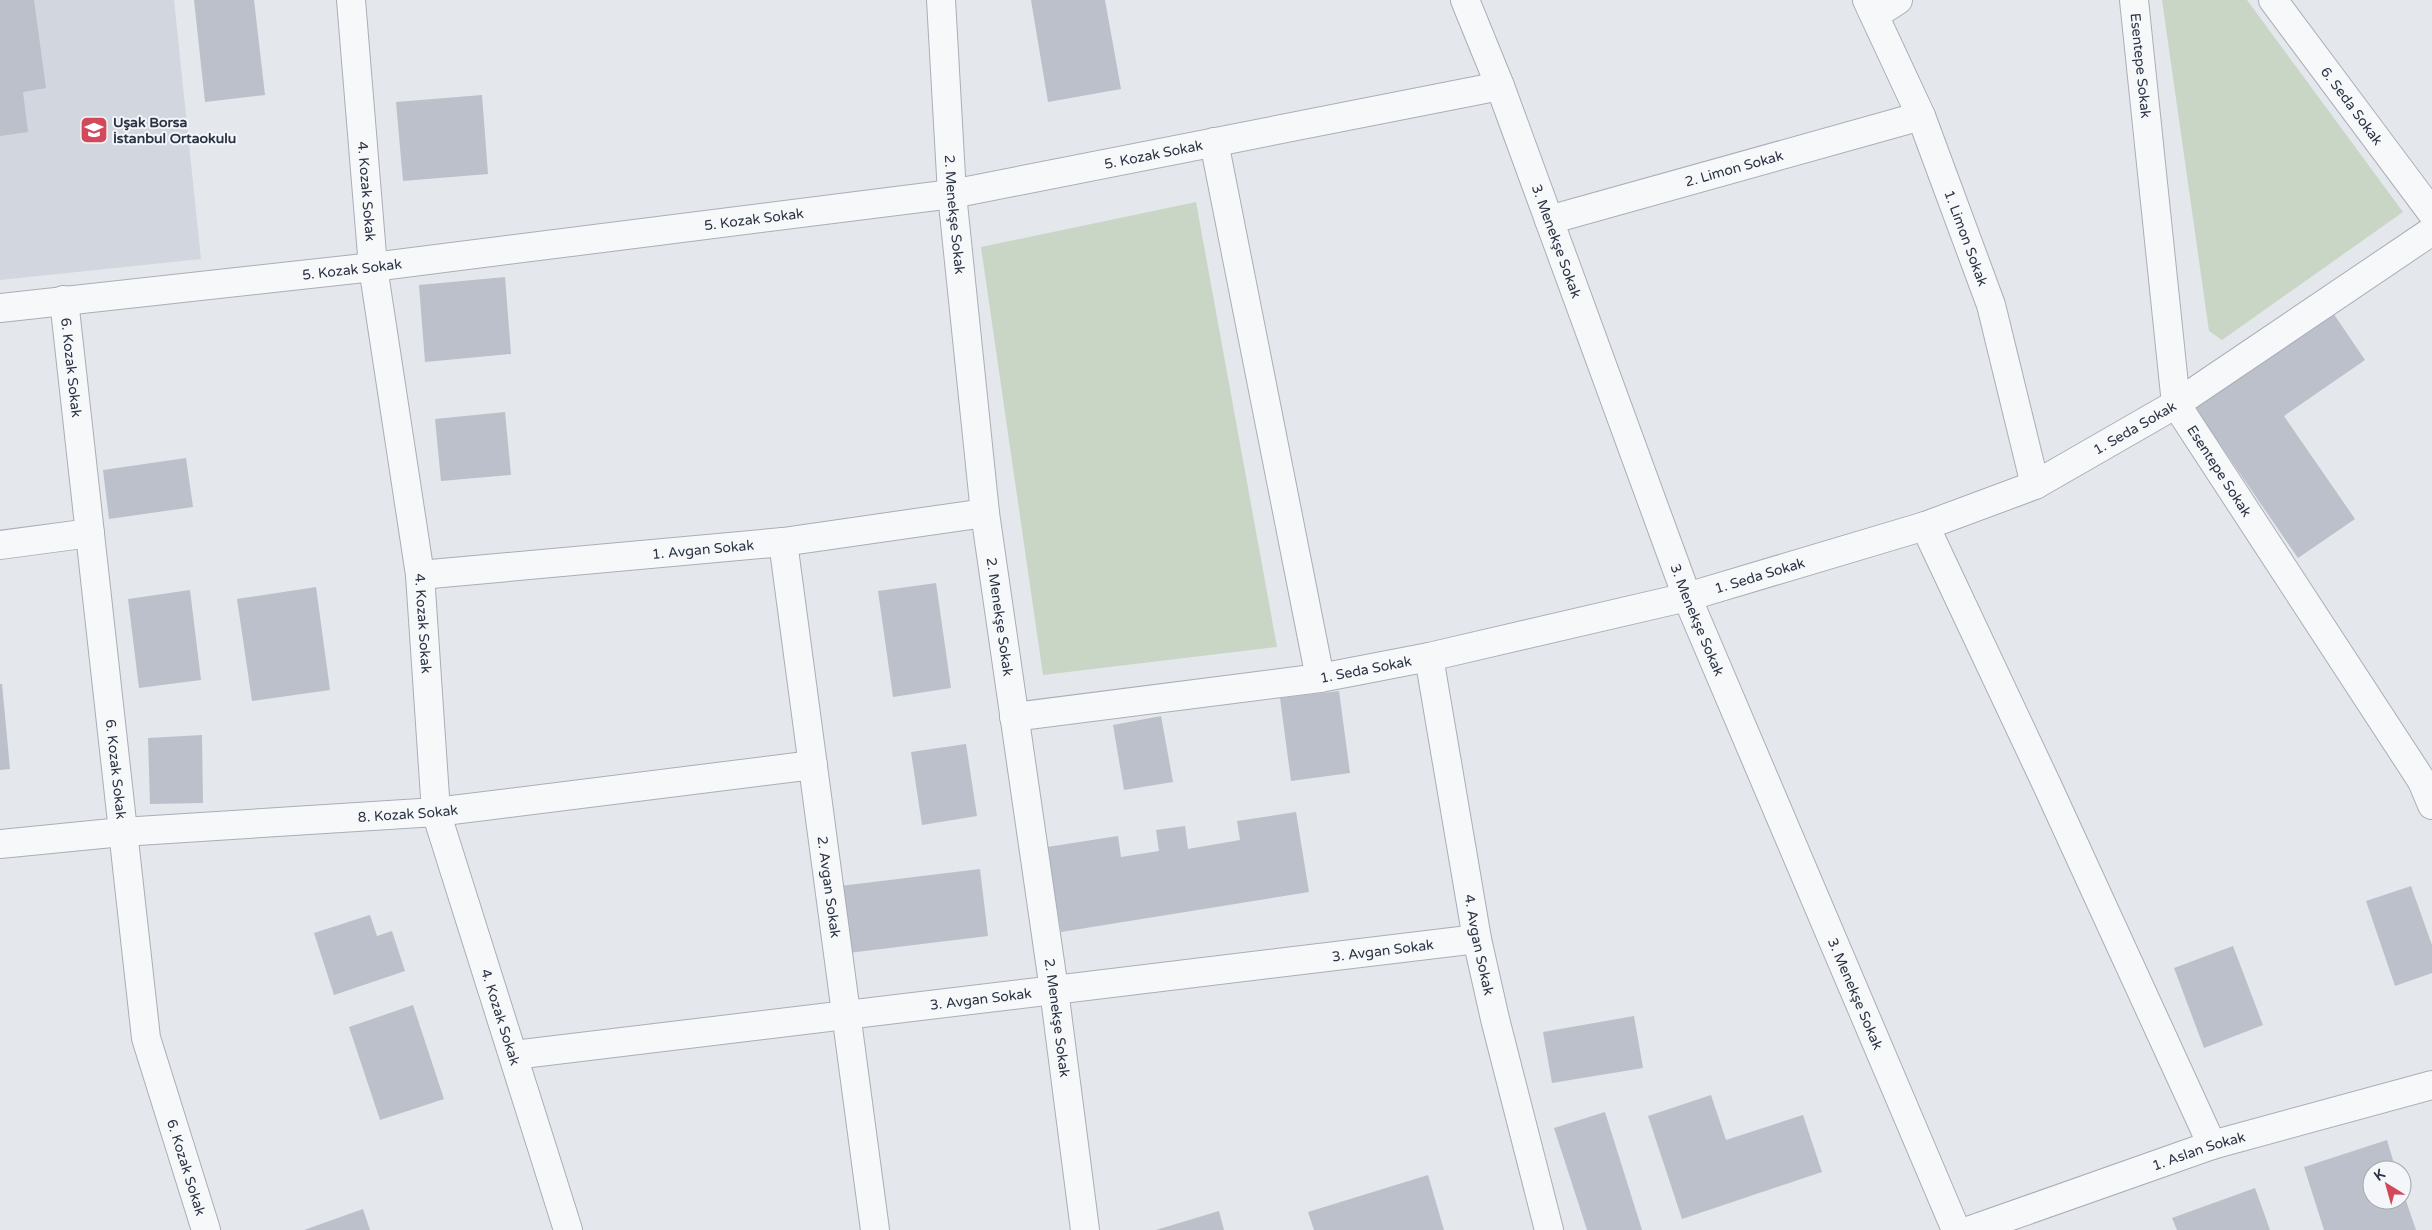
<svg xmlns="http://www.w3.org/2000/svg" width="2432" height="1230" viewBox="0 0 2432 1230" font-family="'Varela Round',sans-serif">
  <rect width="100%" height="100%" fill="#e4e7ec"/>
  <path fill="#d2d6de" d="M0 0H174L201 259 0 280Z"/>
  <g fill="#c9d6c5">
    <path d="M2162 0H2247L2403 212 2222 340 2209 331Z"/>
    <path d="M1196 202 1277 647 1043 675 981 247Z"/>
  </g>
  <g fill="#bbc0ca">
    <path d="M0 0H34L46 88 23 92 28 132 0 136Z"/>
    <path d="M194 0H254L265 95 205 102Z"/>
    <path d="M1031 0H1105L1121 89 1048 102Z"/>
    <path d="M482 95 488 174 403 181 396 102Z"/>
    <path d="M505 277 511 354 425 362 419 285Z"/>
    <path d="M2331 310 2365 360 2284 416 2355 519 2298 558 2193 405Z"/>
    <path d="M505 412 511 475 441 481 435 419Z"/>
    <path d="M186 458 193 507 109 519 103 470Z"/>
    <path d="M936 583 951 688 893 697 878 591Z"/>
    <path d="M316 587 330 690 252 701 237 599Z"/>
    <path d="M190 590 201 680 139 688 128 599Z"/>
    <path d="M0 684H2L10 769 0 770Z"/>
    <path d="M1339 691 1350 773 1291 781 1280 698Z"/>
    <path d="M1161 716 1173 782 1124 790 1113 725Z"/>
    <path d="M202 735 203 803 150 804 148 738Z"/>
    <path d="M966 744 977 816 922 825 911 752Z"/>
    <path d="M1296 812 1309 892 1061 932 1047 847 1118 836 1121 857 1159 851 1156 830 1185 826 1188 849 1240 840 1237 821Z"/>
    <path d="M980 869 988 936 848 953 840 886Z"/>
    <path d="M2411 886 2432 945V973L2395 986 2366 901Z"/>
    <path d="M370 915 377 936 392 931 405 971 334 995 314 933Z"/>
    <path d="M2233 946 2263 1025 2204 1048 2174 968Z"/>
    <path d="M413 1005 444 1099 380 1120 349 1027Z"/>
    <path d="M1634 1016 1643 1068 1552 1083 1543 1032Z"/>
    <path d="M1711 1095 1726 1140 1803 1115 1822 1172 1682 1219 1648 1116Z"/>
    <path d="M1605 1112 1642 1230H1587L1554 1128Z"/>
    <path d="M2387 1140 2396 1170H2372V1200H2402V1189L2416 1230H2324L2304 1167Z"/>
    <path d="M1428 1175 1444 1230H1314L1308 1212Z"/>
    <path d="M2255 1188 2270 1230H2177L2172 1218Z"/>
    <path d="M363 1209 370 1230H304Z"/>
    <path d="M1219 1211 1224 1230H1156Z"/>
  </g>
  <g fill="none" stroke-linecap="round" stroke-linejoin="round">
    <defs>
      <g id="street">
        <path id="s1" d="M351 0 373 267 420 575 436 812 568 1230"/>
        <path id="s2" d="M941 0 952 194 985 513 1054 990 1085 1230"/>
        <path id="s3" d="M1465 0 1500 86 1687 597 1956 1230"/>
        <path id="s4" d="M1867 0 1921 116 1991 305 2035 485"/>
        <path id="s5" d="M2134 0 2176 404 2422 781 2432 805"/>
        <path id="s6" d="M2273 0 2432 213"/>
        <path d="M1875 15 1898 0"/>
        <path d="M1214 142 1320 678"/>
        <path id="s7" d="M1549 220 1921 116"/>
        <path id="s8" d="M64 300 146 1038 206 1230"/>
        <path id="s9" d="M0 308 373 267 952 194 1500 86"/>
        <path d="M1925 526 2047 785 2212 1145"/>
        <path id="s10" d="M783 542 875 1230"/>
        <path d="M0 545 90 533"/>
        <path id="s11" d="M420 575 783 542 985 513"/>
        <path id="s12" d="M1429 657 1477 939 1495 1019 1549 1230"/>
        <path id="s13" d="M1014 717 1320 678 1429 657 1687 597 1925 526 2035 485 2176 404 2432 231"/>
        <path id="s14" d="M0 844 122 832 436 812 813 765"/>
        <path id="s15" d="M514 1055 1477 939"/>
        <path id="s16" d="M1971 1230 2212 1145 2432 1085"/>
      </g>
    </defs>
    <use href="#street" stroke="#a9aeb7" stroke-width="30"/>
    <use href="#street" stroke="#f7f8fa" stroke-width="28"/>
  </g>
  <defs>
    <symbol id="school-square" viewBox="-11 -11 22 22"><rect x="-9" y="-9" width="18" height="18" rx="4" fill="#d1495b" stroke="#f4f6f9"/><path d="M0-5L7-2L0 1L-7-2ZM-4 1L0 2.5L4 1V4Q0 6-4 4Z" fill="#fff"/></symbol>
  </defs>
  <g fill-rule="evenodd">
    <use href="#school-square" x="78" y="114" width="32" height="32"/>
  </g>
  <g text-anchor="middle" stroke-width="4" stroke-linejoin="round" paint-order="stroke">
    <g font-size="14" fill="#2b3445" stroke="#f4f6f9">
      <text dy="5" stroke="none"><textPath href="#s5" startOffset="66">Esentepe Sokak</textPath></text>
      <text dy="5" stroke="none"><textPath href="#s6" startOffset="132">6. Seda Sokak</textPath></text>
      <text dy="5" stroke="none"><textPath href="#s9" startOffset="1164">5. Kozak Sokak</textPath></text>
      <text dy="5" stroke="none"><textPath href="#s7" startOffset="192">2. Limon Sokak</textPath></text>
      <text dy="5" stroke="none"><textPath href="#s1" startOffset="192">4. Kozak Sokak</textPath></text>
      <text dy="5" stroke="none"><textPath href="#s2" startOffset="215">2. Menekşe Sokak</textPath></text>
      <text dy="5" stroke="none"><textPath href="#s9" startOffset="759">5. Kozak Sokak</textPath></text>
      <text dy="5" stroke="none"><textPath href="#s4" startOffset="258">1. Limon Sokak</textPath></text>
      <text dy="5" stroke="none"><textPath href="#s3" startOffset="258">3. Menekşe Sokak</textPath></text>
      <text dy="5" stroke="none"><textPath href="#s9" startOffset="354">5. Kozak Sokak</textPath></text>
      <text dy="5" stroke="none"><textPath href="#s8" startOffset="68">6. Kozak Sokak</textPath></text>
      <text dy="5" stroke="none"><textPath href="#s13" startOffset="1165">1. Seda Sokak</textPath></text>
      <text dy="5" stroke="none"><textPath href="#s5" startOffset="486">Esentepe Sokak</textPath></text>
      <text dy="5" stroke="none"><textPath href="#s11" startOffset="284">1. Avgan Sokak</textPath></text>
      <text dy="5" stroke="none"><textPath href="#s13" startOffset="760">1. Seda Sokak</textPath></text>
      <text dy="5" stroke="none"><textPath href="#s2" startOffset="620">2. Menekşe Sokak</textPath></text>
      <text dy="5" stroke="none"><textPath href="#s3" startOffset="662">3. Menekşe Sokak</textPath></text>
      <text dy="5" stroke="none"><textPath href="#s1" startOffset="628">4. Kozak Sokak</textPath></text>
      <text dy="5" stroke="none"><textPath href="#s13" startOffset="355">1. Seda Sokak</textPath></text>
      <text dy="5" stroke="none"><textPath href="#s8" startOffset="472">6. Kozak Sokak</textPath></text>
      <text dy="5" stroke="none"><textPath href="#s14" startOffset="409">8. Kozak Sokak</textPath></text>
      <text dy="5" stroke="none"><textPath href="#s10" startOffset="348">2. Avgan Sokak</textPath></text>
      <text dy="5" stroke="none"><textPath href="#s12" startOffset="292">4. Avgan Sokak</textPath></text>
      <text dy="5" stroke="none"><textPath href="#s15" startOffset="875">3. Avgan Sokak</textPath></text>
      <text dy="5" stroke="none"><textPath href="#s3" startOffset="1068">3. Menekşe Sokak</textPath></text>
      <text dy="5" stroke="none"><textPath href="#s15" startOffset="470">3. Avgan Sokak</textPath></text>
      <text dy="5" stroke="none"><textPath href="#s1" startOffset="1032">4. Kozak Sokak</textPath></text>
      <text dy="5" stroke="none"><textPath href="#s2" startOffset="1025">2. Menekşe Sokak</textPath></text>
      <text dy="5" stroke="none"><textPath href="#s16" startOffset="241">1. Aslan Sokak</textPath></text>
      <text dy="5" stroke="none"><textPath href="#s8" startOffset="878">6. Kozak Sokak</textPath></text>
    </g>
    <g font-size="14" font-weight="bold" fill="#2b3445" stroke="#f4f6f9" text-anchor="start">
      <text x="113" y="127">Uşak Borsa<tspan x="113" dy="16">İstanbul Ortaokulu</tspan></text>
    </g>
  </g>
  <g transform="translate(2387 1185) rotate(323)"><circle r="24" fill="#f4f6f9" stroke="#a4a8b1"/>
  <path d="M0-4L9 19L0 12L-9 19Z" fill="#d1495b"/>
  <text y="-8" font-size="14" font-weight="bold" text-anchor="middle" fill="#2b3445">K</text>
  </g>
</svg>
